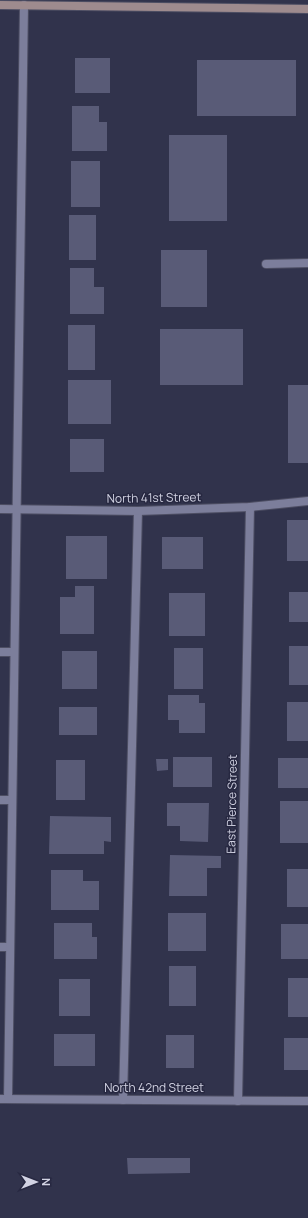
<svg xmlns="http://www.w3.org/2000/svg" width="308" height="1218" viewBox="0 0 308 1218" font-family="Manrope,sans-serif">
  <rect width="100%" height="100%" fill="#31334c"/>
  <g fill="#595b77">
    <rect x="75" y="58" width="35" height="35"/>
    <rect x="197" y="60" width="99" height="56"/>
    <path d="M72 106H99V122H107V151H72Z"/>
    <rect x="169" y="135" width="58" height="86"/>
    <rect x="71" y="161" width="29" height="46"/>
    <rect x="69" y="215" width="27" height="45"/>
    <rect x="161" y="250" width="46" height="57"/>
    <path d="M70 268H94V287H104V314H70Z"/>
    <rect x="68" y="325" width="27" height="45"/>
    <rect x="160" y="329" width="83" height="56"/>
    <rect x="68" y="380" width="43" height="44"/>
    <rect x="288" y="385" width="20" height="78"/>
    <rect x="70" y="439" width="34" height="33"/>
    <rect x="287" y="520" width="21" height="41"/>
    <rect x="66" y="536" width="41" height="43"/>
    <rect x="162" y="537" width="41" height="32"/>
    <path d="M75 586H94V634H60V597H75Z"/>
    <rect x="289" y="592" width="19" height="30"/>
    <rect x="169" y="593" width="36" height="43"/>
    <rect x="289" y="646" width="19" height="39"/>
    <rect x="174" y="648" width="29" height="41"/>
    <rect x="62" y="651" width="35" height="38"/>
    <path d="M168 695H199V703H205V733H179V720H168Z"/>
    <rect x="287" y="702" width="21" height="39"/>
    <rect x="59" y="707" width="38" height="28"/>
    <rect x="173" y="757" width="39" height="30"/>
    <rect x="278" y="758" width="30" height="30"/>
    <path d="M156 759H168V770L157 771Z"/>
    <rect x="56" y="760" width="29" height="40"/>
    <rect x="280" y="801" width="28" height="42"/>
    <path d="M167 803H209L208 842 180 841V826H167Z"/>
    <path d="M50 816 111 817V842L104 841V854H49Z"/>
    <path d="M170 855 221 856V868H207V896H169Z"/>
    <rect x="287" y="869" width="21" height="38"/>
    <path d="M51 870H83V881H99V910H51Z"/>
    <rect x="168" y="913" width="38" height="38"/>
    <path d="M54 923H92V937H97V959H54Z"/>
    <rect x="281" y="924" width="27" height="35"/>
    <rect x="169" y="966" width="27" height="40"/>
    <rect x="288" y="978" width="20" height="39"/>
    <rect x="59" y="979" width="31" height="37"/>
    <rect x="54" y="1034" width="41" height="32"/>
    <rect x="166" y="1035" width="28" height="33"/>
    <rect x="284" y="1038" width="24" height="32"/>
    <path d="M127 1158H190V1173L128 1174Z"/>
  </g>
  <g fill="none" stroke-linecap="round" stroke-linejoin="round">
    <defs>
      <g id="lane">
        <path d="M0 652H14"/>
        <path d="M0 947H10"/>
        <path d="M123 1100 138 511"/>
      </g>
      <g id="street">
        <path d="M266 264 308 263"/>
        <path d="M0 509 138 511 250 507 308 501"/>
        <path d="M0 800H12"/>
        <path d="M0 1099 308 1101"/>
        <path d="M8 1099 24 5"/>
        <path d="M238 1101 250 507"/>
      </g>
      <path id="secondary" d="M0 5 308 9"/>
    </defs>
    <use href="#lane" stroke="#4d4e63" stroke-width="10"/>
    <use href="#street" stroke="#4d4e63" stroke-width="10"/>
    <use href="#secondary" stroke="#4d4e63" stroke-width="10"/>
    <use href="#lane" stroke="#7c7e9b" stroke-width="8"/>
    <use href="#street" stroke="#7c7e9b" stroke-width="8"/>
    <use href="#secondary" stroke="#9e8b8e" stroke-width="8"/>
  </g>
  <g text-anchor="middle" stroke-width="3" stroke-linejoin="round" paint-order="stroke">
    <g font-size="12" fill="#d2d3e3" stroke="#272841">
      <text transform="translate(154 498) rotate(-1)" y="4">North 41st Street</text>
      <text transform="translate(232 804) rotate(-89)" y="4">East Pierce Street</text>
      <text x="154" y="1092">North 42nd Street</text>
    </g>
  </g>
  <g transform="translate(36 1182) rotate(90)" stroke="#272841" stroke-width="3" paint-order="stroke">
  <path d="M0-3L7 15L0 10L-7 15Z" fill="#d2d3e3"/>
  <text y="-6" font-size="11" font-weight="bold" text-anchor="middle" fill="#d2d3e3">N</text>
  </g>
</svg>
